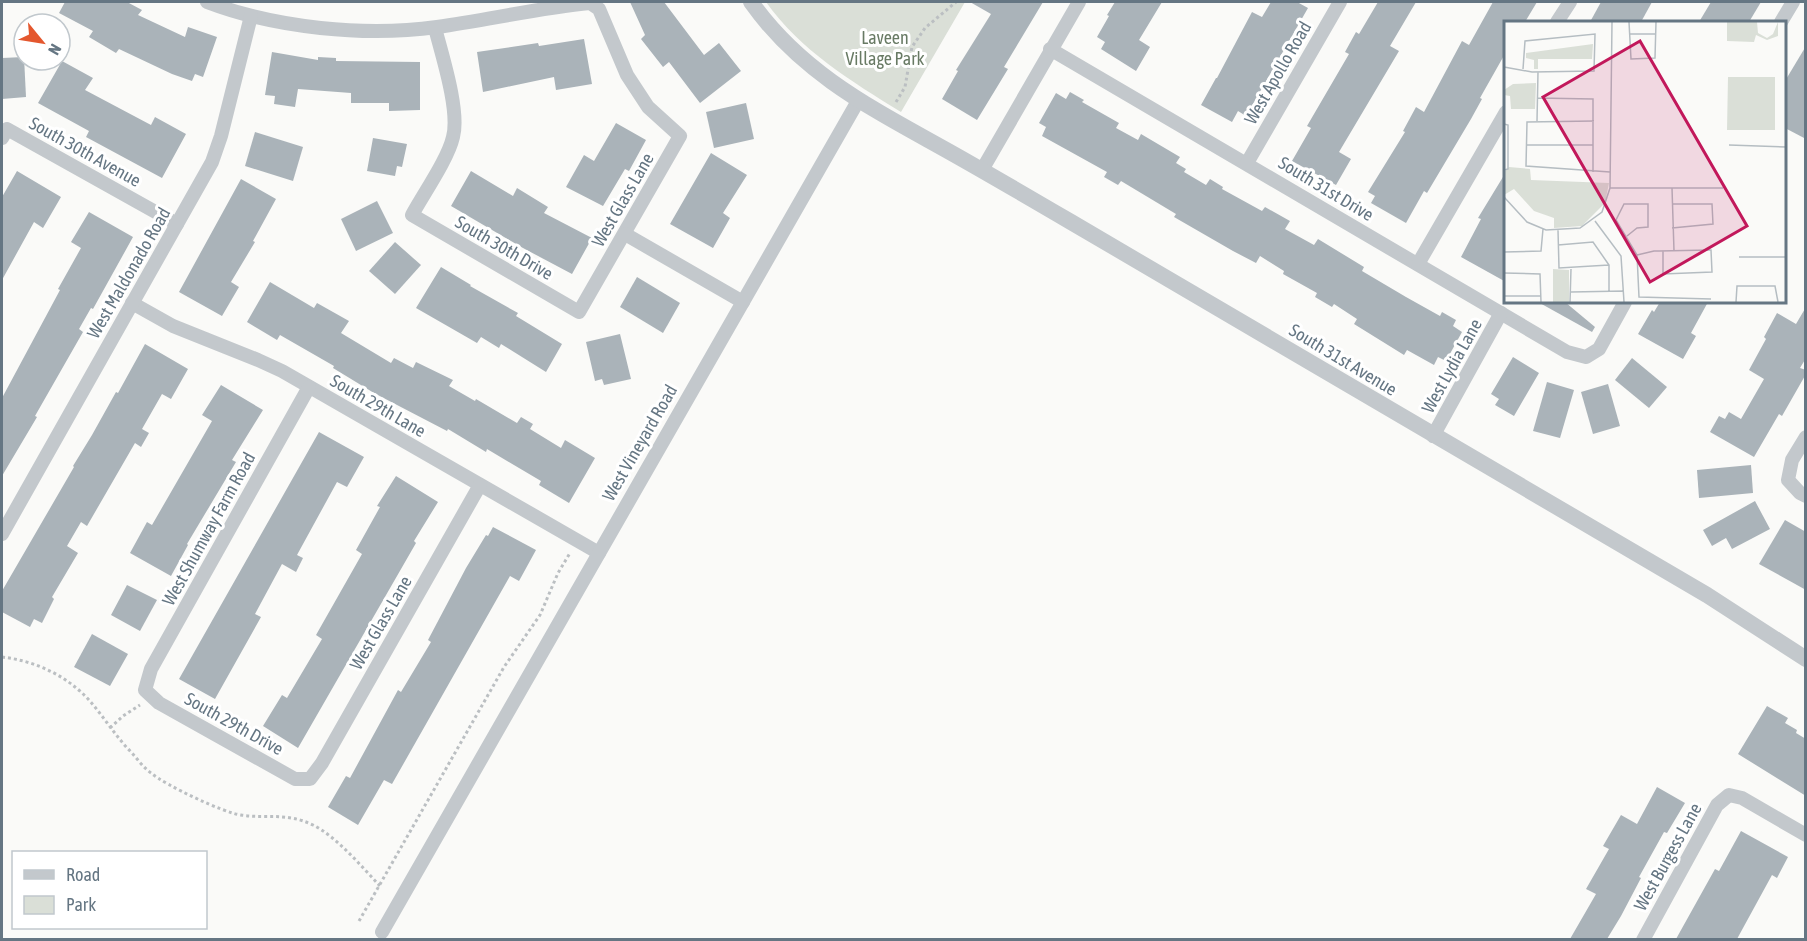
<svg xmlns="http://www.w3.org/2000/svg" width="1807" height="941" viewBox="0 0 1807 941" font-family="'Asap Condensed',sans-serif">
  <rect width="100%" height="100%" fill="#fafaf8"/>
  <path fill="#dadfd7" d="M766 2H965L901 112C851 81 801 51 766 2Z"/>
  <g fill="#aab3b9">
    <path d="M65 2H127L142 10 138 15 185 37 188 27 217 37 203 77 195 74 192 81 172 74 119 49 116 53 89 37 93 31 59 13Z"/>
    <path d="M630 2H664L704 55 719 43 741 71 700 103 669 62 663 67 641 39 645 35Z"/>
    <path d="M970 2H1043L1004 67 1008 69 977 120 942 99 958 71 956 70 991 14Z"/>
    <path d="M1115 2H1162L1139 40 1150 47 1136 71 1101 49 1105 42 1097 37 1109 16 1107 15Z"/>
    <path d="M1271 2H1297L1308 8 1246 116 1238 111 1232 122 1201 105 1216 78H1217L1252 12 1262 17Z"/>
    <path d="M1378 2H1416L1390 46 1399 51 1339 152 1351 159 1336 185 1292 161 1311 128 1307 126 1349 54 1345 52 1356 32 1359 34Z"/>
    <path d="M1493 2H1537L1525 22H1506V52L1480 98 1482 99 1471 119 1427 193 1424 191 1406 223 1371 203 1375 196 1368 192 1405 132 1403 131 1416 107 1424 112 1462 41 1469 45Z"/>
    <path d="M1601 2H1652L1641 22H1590Z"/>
    <path d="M1711 2H1761L1749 22H1699Z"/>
    <path d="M584 39 592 84 556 90 554 77 483 92 477 52 538 43 539 46Z"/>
    <path d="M1806 46V139L1785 128V81Z"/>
    <path d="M272 52 318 60V57L336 58V61L420 62V110L389 111V103H351V93L298 89 295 107 274 104 275 96 265 95Z"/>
    <path d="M24 57 26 97 2 99V58Z"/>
    <path d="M62 61 93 78 85 90 151 125 155 117 186 134 162 178 86 137 89 131 38 103Z"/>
    <path d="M1070 92 1084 100 1082 102 1119 123 1116 128 1138 140 1141 134 1180 157 1176 163 1186 169 1184 172 1206 185 1210 179 1223 187 1222 189 1262 211 1265 207 1290 221 1285 229 1314 245 1318 239 1364 267 1362 271 1406 297 1440 316 1442 312 1456 320 1453 326 1462 332 1446 361 1438 357 1434 365 1407 350 1404 355 1354 324 1357 319 1334 304 1332 307 1315 297 1317 293 1283 274 1284 271 1260 256 1256 263 1233 251 1174 217 1176 214 1121 181 1118 185 1104 177 1107 172 1042 136 1046 127 1039 123 1056 93 1066 99Z"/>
    <path d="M746 103 754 139 714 148 706 112Z"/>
    <path d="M616 123 646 140 629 171 625 169 603 206 566 187 584 155 594 161Z"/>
    <path d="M255 132 303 147 293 181 245 166Z"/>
    <path d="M373 138 407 144 402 167 397 166 395 176 367 171Z"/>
    <path d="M711 153 747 175 723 213 730 218 713 248 670 224Z"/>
    <path d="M17 171 61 197 43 228 34 222 2 280V197Z"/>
    <path d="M471 171 513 196 517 188 548 207 544 213 592 238 572 274 523 248 451 206Z"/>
    <path d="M1506 172V282L1461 257 1481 219 1478 218Z"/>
    <path d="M241 179 276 199 253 241 255 242 231 282 239 287 222 316 179 292Z"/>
    <path d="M377 201 393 233 356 251 341 219Z"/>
    <path d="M89 212 133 237 93 309 91 308 79 329 83 332 35 416 37 417 2 476V398L60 290 58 289 81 248 71 242Z"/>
    <path d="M395 242 421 265 395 294 369 271Z"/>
    <path d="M441 267 471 285 470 286 518 313 516 316 562 344 546 372 501 344 499 348 481 337 477 343 416 308Z"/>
    <path d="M637 277 680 303 663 333 620 307Z"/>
    <path d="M270 282 314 308 317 303 349 321 341 333 391 363 394 358 413 368 416 362 453 380 449 386 475 401 476 399 517 423 521 417 533 424 530 429 561 448 565 440 595 458 569 503 539 485 541 481 487 449 486 452 448 429 447 431 374 393 333 368 334 366 280 335 277 340 247 322Z"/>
    <path d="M1538 302H1565L1595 327 1592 332Z"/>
    <path d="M1660 302H1708L1691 333 1696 336 1683 359 1638 334 1652 310 1654 312Z"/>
    <path d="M1806 307V358L1800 368 1806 370V374L1782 416 1779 414 1754 457 1710 432 1719 416 1725 419 1729 412 1741 419 1764 379 1749 370 1766 339 1764 337 1777 313 1796 324Z"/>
    <path d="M620 334 631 379 604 385 602 379 595 381 586 342Z"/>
    <path d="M145 344 188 369 171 399 162 394 142 429 149 433 141 447 135 443 87 526 81 522 67 546 78 553 52 597 54 599 42 623 34 619 30 627 2 612V591L74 467 73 466 92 435 116 392 118 393Z"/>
    <path d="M1513 357 1539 373 1514 416 1495 405 1499 399 1491 394Z"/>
    <path d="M1632 358 1667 387 1649 408 1615 380Z"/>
    <path d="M1547 382 1574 390 1560 438 1533 431Z"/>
    <path d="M1608 384 1620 426 1593 434 1581 392Z"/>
    <path d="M221 385 263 410 232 460 236 462 187 544 188 545 171 576 130 553 147 522 152 525 212 421 202 415Z"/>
    <path d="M319 432 364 457 347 487 337 482 297 555 303 558 296 572 282 564 255 614 261 617 215 699 179 679Z"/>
    <path d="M1751 465 1753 493 1699 498 1697 470Z"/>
    <path d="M396 476 438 502 414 541 416 543 298 748 263 726 282 695 287 698 322 639 316 635 362 554 356 550 380 507 377 506Z"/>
    <path d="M1755 501 1770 529 1732 549 1726 538 1712 546 1703 530Z"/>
    <path d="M1785 520 1806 532V590L1759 564Z"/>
    <path d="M493 527 536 550 519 581 510 576 392 784 384 780 358 825 328 807 346 776 350 778 398 690 401 692 431 642 428 640 466 568 486 535 488 536Z"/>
    <path d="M127 585 157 600 140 631 111 615Z"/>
    <path d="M92 634 128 654 110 686 74 667Z"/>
    <path d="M1767 706 1788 718 1785 723 1797 730 1796 733 1806 739V796L1738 754Z"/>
    <path d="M1657 787 1685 803 1667 833 1664 832 1639 877 1641 878 1621 916 1607 939H1570L1596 894 1586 889 1609 849 1603 846 1621 815 1637 824Z"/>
    <path d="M1741 831 1788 857 1777 878 1772 875 1737 939H1676L1715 869 1719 871Z"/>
  </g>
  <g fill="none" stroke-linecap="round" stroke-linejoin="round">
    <g stroke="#bbbfc2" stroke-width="3" stroke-dasharray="3 3" stroke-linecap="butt">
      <path d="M896 102 905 87 912 47 925 28 956 2"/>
      <path d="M2 657C35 661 66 675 89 700 104 717 116 737 132 753 138 760 144 768 151 773 165 785 224 813 241 815 268 819 286 812 313 825 337 837 361 866 380 886"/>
      <path d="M110 728 123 716 140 705"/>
      <path d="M359 921 504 667 540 615 558 573 570 553"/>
    </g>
    <g stroke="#c3c8cc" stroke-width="14">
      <path d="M207 2C275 28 365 37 437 27 488 20 538 8 590 3L599 9 627 75 648 107 680 136 579 312 412 215C424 193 448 159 453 137 460 111 442 55 435 28"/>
      <path d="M1557 22 1570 2"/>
      <path d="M1781 22 1793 2"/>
      <path d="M1050 49 1567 352 1586 357 1599 349 1625 302"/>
      <path d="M2 138 7 129 177 224"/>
      <path d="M1247 163 1340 2"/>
      <path d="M982 170 1079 2"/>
      <path d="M625 234 743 302"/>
      <path d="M1418 264 1506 112"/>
      <path d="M132 303 173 326 258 360 282 371 599 553"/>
      <path d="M309 387 151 669 145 690 159 703 295 779H310L322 763 480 485"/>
      <path d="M1433 436 1501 313"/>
      <path d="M1806 437 1792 460 1788 480 1800 493 1806 496"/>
      <path d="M2 534 212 162 221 136 251 16"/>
      <path d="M382 932 858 101"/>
      <path d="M1643 940 1717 805 1729 795 1742 798 1806 835"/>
    </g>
    <path stroke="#c3c8cc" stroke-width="16" d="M751 2C802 74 873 109 948 151 989 174 1030 198 1071 222 1282 347 1494 471 1707 595L1806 659"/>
  </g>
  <g text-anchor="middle" stroke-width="6" stroke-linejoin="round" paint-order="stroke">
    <g font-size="18" fill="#687a64" stroke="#fff">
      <text x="885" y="44">Laveen<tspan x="885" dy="21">Village Park</tspan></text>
    </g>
    <g font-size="18" fill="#657683" stroke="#fff">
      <text transform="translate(1278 73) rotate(-60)" y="6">West Apollo Road</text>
      <text transform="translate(85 152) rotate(29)" y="6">South 30th Avenue</text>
      <text transform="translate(1326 189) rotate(31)" y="6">South 31st Drive</text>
      <text transform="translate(623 200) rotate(-60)" y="6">West Glass Lane</text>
      <text transform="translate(504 248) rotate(30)" y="6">South 30th Drive</text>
      <text transform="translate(129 273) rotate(-60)" y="6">West Maldonado Road</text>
      <text transform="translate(1343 360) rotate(31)" y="6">South 31st Avenue</text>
      <text transform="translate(1452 366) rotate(-61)" y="6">West Lydia Lane</text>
      <text transform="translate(378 406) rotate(30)" y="6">South 29th Lane</text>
      <text transform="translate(640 443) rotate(-60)" y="6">West Vineyard Road</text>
      <text transform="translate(209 529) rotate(-61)" y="6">West Shumway Farm Road</text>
      <text transform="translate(381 623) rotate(-60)" y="6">West Glass Lane</text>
      <text transform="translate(234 724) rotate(29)" y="6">South 29th Drive</text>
      <text transform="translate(1668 857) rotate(-61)" y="6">West Burgess Lane</text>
    </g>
  </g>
  <g transform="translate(1504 21)">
    <rect width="282" height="282" fill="#fafaf8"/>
    <path d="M223 1H253L254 12 263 17 269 13 274 1V15L263 19 252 14 250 21 223 20ZM89 23 88 38H34V48H30V39L22 37V32ZM224 56H271V109H223ZM32 62 31 88H7L6 75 0 74V69L9 63ZM5 146 26 148 27 159 105 162 101 182 78 205 50 207V197L30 190 10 168 0 174V151ZM49 248 65 249V281H49Z" fill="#dadfd7"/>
    <path fill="none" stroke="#b5bdc2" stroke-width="1.5" d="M125 1 127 38 151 37 152 1M125 13H152M0 46 28 51 90 50 91 13 21 20 19 48M33 77 89 78V151M33 100 34 51M90 100 23 101 22 145 106 151M0 103 4 104V148L0 149M22 124H89M225 124 282 126M106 167H219M168 167 170 230M0 176 23 201 42 209 76 207 98 191 106 167 108 1M168 183H208L209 203 168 207M91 200 117 235 120 281M54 209 55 247 105 244M123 215 133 207 144 206V183H120L112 199 133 234 135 276 207 278M54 224 89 221 105 244V271M0 231 37 230 39 208M133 234 150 230H155L206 229H207L208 251 159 253V230M235 236H282M0 252 36 253 37 281M67 271 120 270M0 275H37M66 281 67 248M232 281 233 265H271L274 281"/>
    <path fill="#c2185b" fill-opacity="0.15" stroke="#c2185b" stroke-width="3" d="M136 20 243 205 146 261 39 76Z"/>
    <rect width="282" height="282" fill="none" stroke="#657683" stroke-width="3"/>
  </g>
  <rect width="1807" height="941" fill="none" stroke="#657683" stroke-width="6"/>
  <rect x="12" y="851" width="195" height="78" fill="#ffffff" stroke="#c1c8cd" stroke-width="1.5"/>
  <rect x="24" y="870" width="30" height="9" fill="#c3c8cc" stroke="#c1c8cd" stroke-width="1.5"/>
  <text x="66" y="881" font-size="18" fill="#657683">Road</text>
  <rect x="24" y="896" width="30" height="18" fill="#dadfd7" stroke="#c1c8cd" stroke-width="1.5"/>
  <text x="66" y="911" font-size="18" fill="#657683">Park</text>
  <g transform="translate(42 42) rotate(120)"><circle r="28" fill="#ffffff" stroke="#c1c8cd" stroke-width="1.5"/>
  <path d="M0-4.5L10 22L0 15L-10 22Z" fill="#e4572e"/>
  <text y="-9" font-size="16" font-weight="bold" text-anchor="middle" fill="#657683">N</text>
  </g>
</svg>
